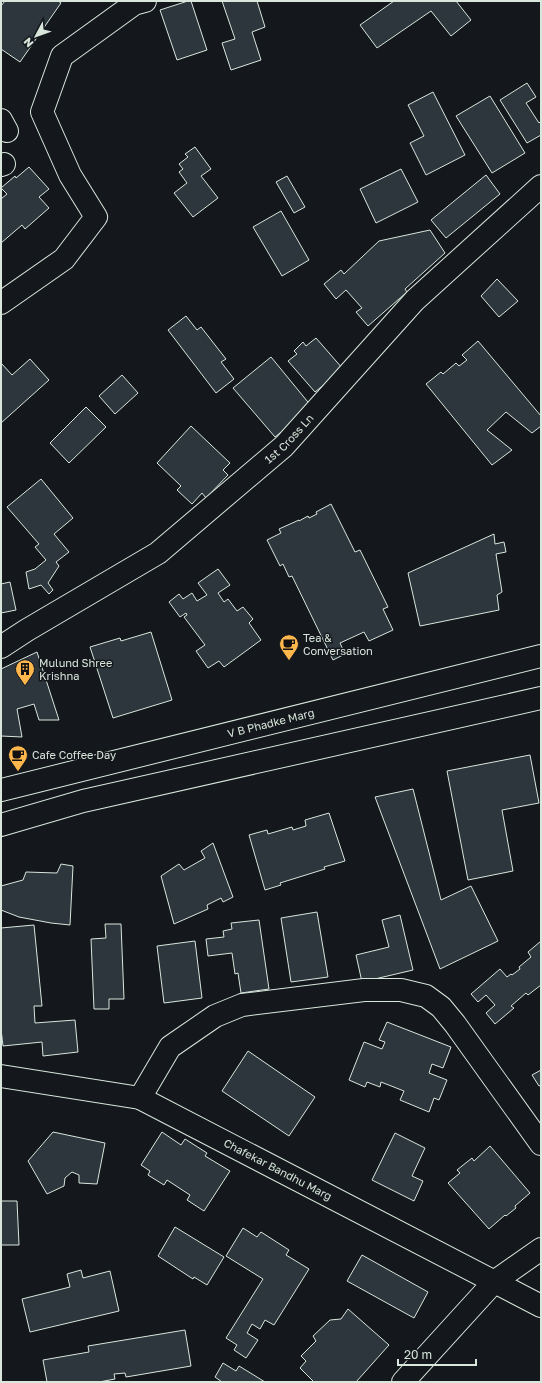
<svg xmlns="http://www.w3.org/2000/svg" width="542" height="1383" viewBox="0 0 542 1383" font-family="'Golos Text',sans-serif">
  <rect width="100%" height="100%" fill="#14181c"/>
  <g fill="#2c363c" stroke="#d8e6dc">
    <path d="M5 1H58L61 3 20 62 1 49V6Z"/>
    <path d="M188 1H191L207 50 177 60 160 10Z"/>
    <path d="M222 1H257L265 27 252 32 261 60 231 70 222 43 235 39Z"/>
    <path d="M394 1H456L471 20 451 36 431 11 377 48 360 25Z"/>
    <path d="M527 83 536 97 526 103 539 123 541 121V135L527 143 500 100Z"/>
    <path d="M433 92 465 155 426 175 410 143 424 136 408 105Z"/>
    <path d="M490 96 525 153 492 173 456 116Z"/>
    <path d="M195 147 211 169 201 176 218 198 193 217 174 193 187 183 179 172 183 169 179 164 188 157 185 154Z"/>
    <path d="M29 167 49 189 39 197 49 208 25 229 22 225 1 243V199L7 194 1 188 15 176 16 178Z"/>
    <path d="M401 169 418 202 376 223 360 189Z"/>
    <path d="M486 175 500 194 446 238 431 220Z"/>
    <path d="M287 176 305 207 294 213 276 182Z"/>
    <path d="M281 211 309 260 282 276 253 227Z"/>
    <path d="M430 230 445 253 405 289 407 292 368 326 356 312 362 308 346 290 336 299 324 284 341 270 344 274 379 241Z"/>
    <path d="M497 279 518 301 499 317 481 296Z"/>
    <path d="M186 316 197 330 201 327 226 359 221 362 234 379 216 393 168 330Z"/>
    <path d="M316 338 343 369 315 392 288 361 297 354 294 351 303 342 306 346Z"/>
    <path d="M478 341 541 416V426L532 433 506 412 487 430 512 450 492 465 426 384 441 372 443 374 456 363 459 366 467 360 462 355Z"/>
    <path d="M271 357 312 407 275 437 233 388Z"/>
    <path d="M30 359 49 380 1 423V363L12 375Z"/>
    <path d="M122 375 138 393 115 414 99 396Z"/>
    <path d="M86 407 106 427 69 463 50 443Z"/>
    <path d="M191 426 230 463 223 470 228 475 206 498 202 493 192 504 177 490 181 486 157 463Z"/>
    <path d="M41 479 73 518 54 534 69 552 56 562 59 566 48 583 53 590 49 594 41 585 29 589 26 572 35 569 46 560 35 547 39 544 7 507Z"/>
    <path d="M331 504 355 552 360 550 388 607 383 609 393 630 369 641 364 632 340 643 345 654 333 660 292 576 289 577 283 564 280 566 267 540 281 533 279 529 299 520V521L308 516 309 518 317 514 316 512Z"/>
    <path d="M494 534 495 544 504 542 506 552 496 554 502 592 497 595 499 610 420 626 408 573Z"/>
    <path d="M218 569 230 585 218 593 224 602 228 599 237 611 243 607 253 619 249 623 261 640 224 667 219 661 208 668 196 651 205 645 184 617 187 615 186 613 180 617 169 602 179 594 183 599 192 593 197 601 207 595 198 583Z"/>
    <path d="M10 582 16 610 1 613V584Z"/>
    <path d="M151 632 172 700 113 718 90 647 120 638 121 641Z"/>
    <path d="M37 652 59 720H39L34 704 17 709 22 737 1 736V669Z"/>
    <path d="M530 755 539 803 502 810 513 871 468 880 447 771Z"/>
    <path d="M413 789 441 900 471 886 498 941 440 969 375 797Z"/>
    <path d="M329 813 345 861 324 867 325 869 280 883 281 885 265 890 249 835 267 830 268 834 292 827 293 830 306 826 305 820Z"/>
    <path d="M213 843 233 897 223 902 221 898 207 905 208 909 174 924 161 876 179 864 184 870 205 858 201 851Z"/>
    <path d="M61 864 73 866 70 925 51 923 19 917 1 910V886L23 880 26 872 57 873Z"/>
    <path d="M317 912 328 977 291 982 281 918Z"/>
    <path d="M400 915 413 970 362 982 356 955 389 947 382 920Z"/>
    <path d="M259 920 269 989 241 993 238 973 235 974 232 953 208 956 206 939 224 937 223 931 232 929 231 923Z"/>
    <path d="M105 924H121L124 999H109V1009H94L91 939 106 938Z"/>
    <path d="M34 925 42 1006H34L35 1023 75 1020 78 1052 43 1056 42 1042 3 1046 1 1029V928Z"/>
    <path d="M195 941 202 998 164 1003 157 946Z"/>
    <path d="M541 941V985L528 995 526 993 511 1006 514 1008 495 1024 486 1013 495 1005 486 995 478 1002 471 994 500 969 507 977 511 974 512 975 520 969 519 967 531 957 528 952Z"/>
    <path d="M387 1022 451 1047 443 1068 432 1064 429 1073 447 1080 439 1100 434 1098 429 1112 400 1100 404 1091 381 1082 380 1087 367 1082 365 1087 349 1080 364 1042 382 1049 385 1042 379 1040Z"/>
    <path d="M248 1051 315 1097 289 1136 222 1091Z"/>
    <path d="M541 1070V1085L539 1086 532 1075Z"/>
    <path d="M53 1132 105 1143 97 1184 79 1183V1175L72 1172 65 1178 64 1186 47 1194 28 1161Z"/>
    <path d="M162 1132 181 1145 185 1139 207 1153 205 1156 230 1171 204 1211 187 1200 190 1195 167 1180 164 1185 148 1175 150 1171 141 1165Z"/>
    <path d="M395 1133 425 1148 412 1176 423 1181 414 1201 372 1180Z"/>
    <path d="M490 1146 530 1193 515 1206 516 1208 506 1216 505 1215 489 1229 448 1183 460 1173 457 1170 472 1158 474 1161Z"/>
    <path d="M1 1201H17L19 1245H1Z"/>
    <path d="M175 1227 224 1257 207 1285 194 1277 193 1279 158 1256Z"/>
    <path d="M243 1228 257 1237 261 1232 289 1250 286 1255 309 1269 274 1325 265 1320 260 1329 252 1324 247 1333 258 1340 246 1358 234 1350 237 1345 226 1338 263 1279 226 1256Z"/>
    <path d="M362 1255 428 1292 414 1318 347 1281Z"/>
    <path d="M81 1270 83 1278 110 1271 119 1311 30 1332 22 1299 70 1287 67 1274Z"/>
    <path d="M348 1309 389 1345 356 1382H314L300 1368 306 1361 301 1356 316 1341 313 1336 330 1320 341 1319Z"/>
    <path d="M185 1330 191 1366 126 1377 125 1373 114 1374 115 1379 99 1382H47L43 1360 89 1352 88 1346Z"/>
    <path d="M223 1363 236 1371 239 1366 265 1382H222L215 1377Z"/>
  </g>
  <g fill="none" stroke-linecap="round" stroke-linejoin="round">
    <defs>
      <g id="minor">
        <path d="M1 120 7 131"/>
        <path d="M1 165 4 164"/>
        <path d="M1 303 64 259 96 217 70 175 42 112 62 56 134 4 145 1"/>
        <path id="s1" d="M1 647 27 630 158 553 284 446 415 300 541 186"/>
        <path id="s2" d="M1 1076 140 1098 541 1306"/>
        <path d="M140 1098 170 1047 215 1016 242 1005 364 990H401L426 996 441 1007 455 1024 541 1144"/>
        <path d="M403 1382 494 1282 541 1249"/>
      </g>
      <g id="tertiary">
        <path id="s3" d="M1 790 541 656"/>
        <path d="M1 825 83 801 541 698"/>
      </g>
    </defs>
    <use href="#minor" stroke="#d8e6dc" stroke-width="24"/>
    <use href="#tertiary" stroke="#d8e6dc" stroke-width="24"/>
    <use href="#minor" stroke="#14181c" stroke-width="22"/>
    <use href="#tertiary" stroke="#14181c" stroke-width="22"/>
  </g>
  <defs>
    <symbol id="cafe-pin" viewBox="-11 -11 22 30"><path d="M0 17L-7.5 6A9.5 9.5 0 1 1 7.5 6Z" fill="#ffb74d" stroke="#14181c"/><path d="M-5.5-4.5H6V0H3Q3 3.5 0 3.5H-2.5Q-5.5 3.5-5.5 0ZM3-3.2v2h1.7v-2ZM-6 4.5H4V6H-6Z" fill="#111"/></symbol>
    <symbol id="building-pin" viewBox="-11 -11 22 30"><path d="M0 17L-7.5 6A9.5 9.5 0 1 1 7.5 6Z" fill="#ffb74d" stroke="#14181c"/><path d="M-4-6H4V6H1V3H-1V6H-4ZM-2.5-4.3h1.7v1.8h-1.7ZM.8-4.3h1.7v1.8H.8ZM-2.5-1h1.7V.8h-1.7ZM.8-1h1.7V.8H.8Z" fill="#111"/></symbol>
  </defs>
  <g fill-rule="evenodd">
    <use href="#cafe-pin" x="278" y="633" width="22" height="30"/>
    <use href="#building-pin" x="14" y="658" width="22" height="30"/>
    <use href="#cafe-pin" x="7" y="744" width="22" height="30"/>
  </g>
  <g text-anchor="middle" stroke-width="3" stroke-linejoin="round" paint-order="stroke">
    <g font-size="11" fill="#d8e6dc" stroke="#14181c">
      <text dy="4" stroke="none"><textPath href="#s1" startOffset="357">1st Cross Ln</textPath></text>
      <text dy="4" stroke="none"><textPath href="#s3" startOffset="278">V B Phadke Marg</textPath></text>
      <text dy="4" stroke="none"><textPath href="#s2" startOffset="296">Chafekar Bandhu Marg</textPath></text>
    </g>
    <g font-size="11" fill="#d8e6dc" stroke="#14181c" text-anchor="start">
      <text x="303" y="642">Tea &amp;<tspan x="303" dy="13">Conversation</tspan></text>
      <text x="39" y="667">Mulund Shree<tspan x="39" dy="13">Krishna</tspan></text>
      <text x="32" y="759">Cafe Coffee Day</text>
    </g>
  </g>
  <rect width="542" height="1383" fill="none" stroke="#d8e6dc" stroke-width="4"/>
  <g transform="translate(36 36) rotate(229)" stroke="#14181c" stroke-width="3" paint-order="stroke">
  <path d="M0-3L7 15L0 10L-7 15Z" fill="#d8e6dc"/>
  <text y="-6" font-size="11" font-weight="bold" text-anchor="middle" fill="#d8e6dc">N</text>
  </g>
  <path d="M398 1359v6h78v-6" fill="none" stroke="#d8e6dc" stroke-width="2"/>
  <text x="404" y="1359" font-size="12" fill="#d8e6dc" stroke="#14181c" stroke-width="3" paint-order="stroke">20 m</text>
</svg>
